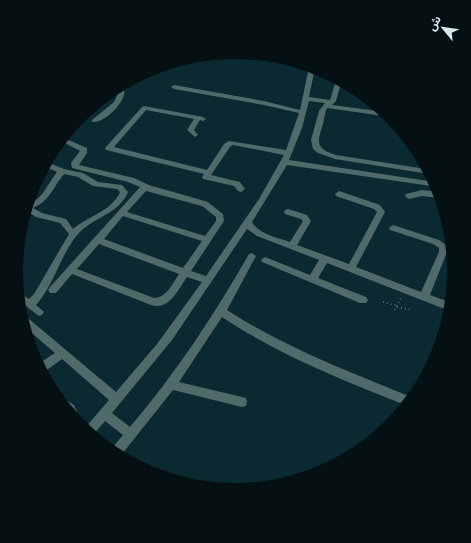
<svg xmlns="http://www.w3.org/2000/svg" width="471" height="543" viewBox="0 0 471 543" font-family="'Alegreya Sans','Noto Sans Arabic',sans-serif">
  <rect width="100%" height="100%" fill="#0a2930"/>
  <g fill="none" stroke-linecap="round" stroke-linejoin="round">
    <g stroke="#60797f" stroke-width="1.5" stroke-dasharray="1 3" stroke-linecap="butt">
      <path d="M383 302 398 306"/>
      <path d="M397 307 412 310"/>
      <path d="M395 310 402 296"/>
    </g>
    <g fill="#4f6a68" fill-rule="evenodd">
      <path d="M309 67 315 68 309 97 330 100 336 80 341 83 336 101 332 105 385 112 391 117 327 108C325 113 324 118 323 124 317 142 315 149 336 155L426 169 429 174 335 159 318 153 313 149 311 140 319 111 325 103 309 101 302 128 289 160 435 182 438 187 287 165 252 222C258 234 278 238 290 242L303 221 301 219 285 214 284 212 285 210 288 209 307 215 311 221 297 245 349 264 377 212 374 209 336 196 335 194 339 191 380 205 385 212 356 267 421 292 439 252V248L433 244 390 230 389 228 393 225 439 240 446 245 447 252 430 295 449 302 447 310 327 263 318 278 366 297 368 300 366 303H360L262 262 261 260 265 257 310 275 319 260 257 236 247 229 172 340 112 413 130 427C176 373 214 315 249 254L252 253 256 256 227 310C284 347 347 371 411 397L405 405C342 380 279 355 222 317L179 382 242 397 246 398 247 402 246 406 242 407 173 390 122 454 112 448 123 435 105 421 93 435 84 429 109 400 62 359 44 372 38 364 55 353 27 329 25 318 29 319 116 392 157 344 202 282 187 277C178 290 169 311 151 305L72 274 56 293H50L48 290 50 287 140 187 128 182 72 168 71 163 80 151 63 142 66 139 87 148V153L79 165 134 178 149 185 208 202 223 214 224 221 191 271 206 276 259 199 284 155 233 145 230 147 211 175 240 182 245 189 241 192 238 191 234 186 203 179 202 177 204 174 106 150 105 148 142 107 144 106 203 117 206 119 203 121 200 120 194 130 198 135 195 137 187 130 194 119 146 110 114 147 207 170 224 144 229 141 286 150 299 113 264 105 174 89 171 87 174 85 264 101 300 110ZM146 191 202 206 216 217V221L205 236 127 212ZM123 216 202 241 183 268 104 239ZM99 244 179 274C173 283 166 298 154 298L77 269Z"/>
      <path d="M124 88C128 101 104 124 92 122V120L114 102 119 91Z"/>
      <path d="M49 163 64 169 83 173 98 182 122 185 128 192C119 214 94 217 79 233 60 254 55 284 36 305L44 312 42 315 39 316 23 304 21 294 29 299 34 294 69 234 60 223 36 217 28 212 30 204C44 197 48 183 57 172L46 167ZM64 174 78 177 93 186 117 189 120 192C112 211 88 216 73 229L66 219 42 213 33 208C50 201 53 187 64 174Z"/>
      <path d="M422 190 439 192 440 198 422 196 409 199 405 196 406 194Z"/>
      <path d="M65 399 74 405 77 412 75 416H73L62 400Z"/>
    </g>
  </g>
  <path d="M0 0H471V543H0ZM23 271a212 212 0 1 1 424 0a212 212 0 1 1-424 0Z" fill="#051013" fill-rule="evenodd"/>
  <g transform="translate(443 28) rotate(299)" stroke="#051013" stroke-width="3" paint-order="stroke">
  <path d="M0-3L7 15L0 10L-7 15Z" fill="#d7e8ec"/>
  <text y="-6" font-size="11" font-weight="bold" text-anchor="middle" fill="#d7e8ec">ش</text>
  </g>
</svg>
